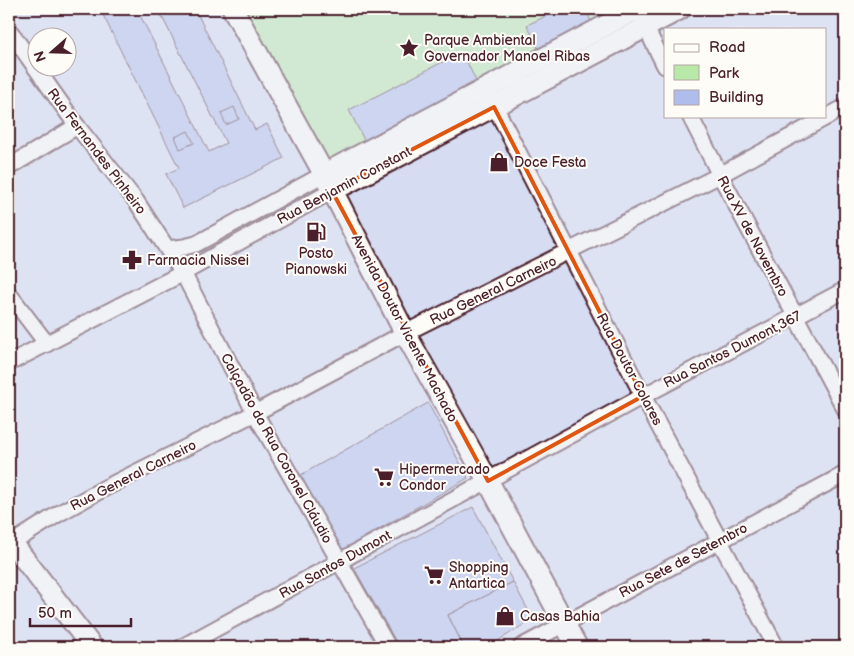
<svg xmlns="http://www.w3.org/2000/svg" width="854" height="656" viewBox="0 0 854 656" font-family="'Balsamiq Sans',sans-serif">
  <rect width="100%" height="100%" fill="#e6e9f4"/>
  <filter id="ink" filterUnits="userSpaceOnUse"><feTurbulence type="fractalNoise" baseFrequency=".02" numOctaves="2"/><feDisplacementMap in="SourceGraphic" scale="10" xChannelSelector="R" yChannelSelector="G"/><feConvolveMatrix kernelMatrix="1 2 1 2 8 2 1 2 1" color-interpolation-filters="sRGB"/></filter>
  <g filter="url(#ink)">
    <path fill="#d6dcf2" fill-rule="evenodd" d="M9 9H845V647H9ZM665 29H825V116H665ZM38 38H68V68H38Z"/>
    <path fill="#b9e9a8" stroke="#82846a" d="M243 9H619L327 164Z"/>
    <g fill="#afbded" stroke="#4a1f2b">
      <path d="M100 9H137L209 152 226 143 158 9H195L255 130 267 124 284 158 183 208 166 174 179 168Z"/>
      <path d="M561 9H585L591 21 572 30 574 34 549 47 547 44 538 48 527 25Z"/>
      <path d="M462 52 478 85 365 142 349 110Z"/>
      <path d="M234 107 239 119 226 125 221 113Z"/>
      <path d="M188 131 194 143 180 149 175 137Z"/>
      <path d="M428 403 468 478 342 550 299 476Z"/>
      <path d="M473 507 513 582 448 615 464 647H399L354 568Z"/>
      <path d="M513 582 533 619 488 647H464L448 615Z"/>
    </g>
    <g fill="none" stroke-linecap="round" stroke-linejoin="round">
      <defs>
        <g id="street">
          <path d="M641 18 665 66"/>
          <path d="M9 30 77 126 136 201 183 273 255 413 388 647"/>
          <path d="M490 97 643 396 776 647"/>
          <path d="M690 116 720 175 845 409"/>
          <path d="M9 167 77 126"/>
          <path d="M168 249 184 247 196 244 324 174"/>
          <path d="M9 294 47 344"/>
          <path d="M9 363 183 273 332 191"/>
          <path d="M9 545 58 514 103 489 255 413 405 333 720 175 845 107"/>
          <path d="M182 647 643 396 845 290"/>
          <path d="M521 647 845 474"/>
        </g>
        <g id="secondary">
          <path d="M233 9 324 174 405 333 488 481 577 647"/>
          <path d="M324 174 637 9"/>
          <path d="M332 191 680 9"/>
          <path d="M9 539 92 647"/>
        </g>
      </defs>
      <use href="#street" stroke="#4a1f2b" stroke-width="19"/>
      <use href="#secondary" stroke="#4a1f2b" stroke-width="24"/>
      <use href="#street" stroke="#fdfcf7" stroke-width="15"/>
      <use href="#secondary" stroke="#fdfcf7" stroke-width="20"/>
    </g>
  </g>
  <path d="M0 0H854V656H0ZM494 107 643 396 488 481 332 191Z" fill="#e6e9f4" fill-opacity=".55" fill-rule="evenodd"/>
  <path fill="none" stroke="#e0560e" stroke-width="4" stroke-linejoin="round" d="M494 107 643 396 488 481 332 191Z"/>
  <defs>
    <symbol id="sight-bare" viewBox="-9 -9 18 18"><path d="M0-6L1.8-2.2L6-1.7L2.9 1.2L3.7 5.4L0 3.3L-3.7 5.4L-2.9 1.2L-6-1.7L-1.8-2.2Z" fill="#4a1f2b" stroke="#fdfcf7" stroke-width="2.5" paint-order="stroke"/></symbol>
    <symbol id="shop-bare" viewBox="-9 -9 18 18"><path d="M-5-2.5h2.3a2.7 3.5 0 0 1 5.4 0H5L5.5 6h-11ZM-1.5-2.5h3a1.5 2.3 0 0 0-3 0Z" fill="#4a1f2b" stroke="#fdfcf7" stroke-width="2.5" paint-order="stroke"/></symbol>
    <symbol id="fuel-bare" viewBox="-9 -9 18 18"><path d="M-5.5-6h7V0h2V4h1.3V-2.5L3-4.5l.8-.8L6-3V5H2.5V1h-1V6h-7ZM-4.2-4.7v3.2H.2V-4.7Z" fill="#4a1f2b" stroke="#fdfcf7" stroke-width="2.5" paint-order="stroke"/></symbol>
    <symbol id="pharmacy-bare" viewBox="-9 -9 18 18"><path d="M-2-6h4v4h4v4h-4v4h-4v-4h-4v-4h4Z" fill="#4a1f2b" stroke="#fdfcf7" stroke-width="2.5" paint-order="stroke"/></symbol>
    <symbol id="supermarket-bare" viewBox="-9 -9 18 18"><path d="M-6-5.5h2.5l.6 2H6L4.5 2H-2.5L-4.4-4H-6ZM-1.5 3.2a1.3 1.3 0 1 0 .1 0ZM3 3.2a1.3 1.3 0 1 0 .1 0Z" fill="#4a1f2b" stroke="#fdfcf7" stroke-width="2.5" paint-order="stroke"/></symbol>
  </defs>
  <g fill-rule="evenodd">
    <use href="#sight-bare" x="395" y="34" width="28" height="28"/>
    <use href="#shop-bare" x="485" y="148" width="28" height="28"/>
    <use href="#fuel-bare" x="302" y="218" width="28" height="28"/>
    <use href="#pharmacy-bare" x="118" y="246" width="28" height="28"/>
    <use href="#supermarket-bare" x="370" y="463" width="28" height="28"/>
    <use href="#supermarket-bare" x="420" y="561" width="28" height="28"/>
    <use href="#shop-bare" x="491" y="602" width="28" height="28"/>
  </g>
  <g text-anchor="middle" stroke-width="4" stroke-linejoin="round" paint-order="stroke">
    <g font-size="14" fill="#4a1f2b" stroke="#fdfcf7" text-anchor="start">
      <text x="424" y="45">Parque Ambiental<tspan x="424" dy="16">Governador Manoel Ribas</tspan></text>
      <text x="514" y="167">Doce Festa</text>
      <text x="316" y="258" text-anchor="middle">Posto<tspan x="316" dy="16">Pianowski</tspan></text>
      <text x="147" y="265">Farmacia Nissei</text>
      <text x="399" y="474">Hipermercado<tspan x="399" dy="16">Condor</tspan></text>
      <text x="449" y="572">Shopping<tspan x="449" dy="16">Antartica</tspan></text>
      <text x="520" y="621">Casas Bahia</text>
    </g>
    <g font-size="14" fill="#4a1f2b" stroke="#fdfcf7">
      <text transform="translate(97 151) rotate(53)" y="5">Rua Fernandes Pinheiro</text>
      <text transform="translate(344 185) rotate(-28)" y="5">Rua Benjamin Constant</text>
      <text transform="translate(753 236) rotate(62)" y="5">Rua XV de Novembro</text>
      <text transform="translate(493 290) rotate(-26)" y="5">Rua General Carneiro</text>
      <text transform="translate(405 328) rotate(62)" y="5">Avenida Doutor Vicente Machado</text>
      <text transform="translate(732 349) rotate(-27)" y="5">Rua Santos Dumont,367</text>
      <text transform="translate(630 369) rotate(62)" y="5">Rua Doutor Colares</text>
      <text transform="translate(277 448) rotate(61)" y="5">Calçadão da Rua Coronel Cláudio</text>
      <text transform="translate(133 475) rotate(-27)" y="5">Rua General Carneiro</text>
      <text transform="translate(683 560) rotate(-28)" y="5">Rua Sete de Setembro</text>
      <text transform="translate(335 564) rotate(-29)" y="5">Rua Santos Dumont</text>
    </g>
  </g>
  <rect width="854" height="656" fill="none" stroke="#fdfcf7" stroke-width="30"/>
  <rect x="15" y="15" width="824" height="626" fill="none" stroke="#4a1f2b" stroke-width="2" filter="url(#ink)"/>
  <rect x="664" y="28" width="162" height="90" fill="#fdfcf7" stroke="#b5a4a5"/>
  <rect x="674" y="44" width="25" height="8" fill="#fdfcf7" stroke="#b5a4a5"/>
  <text x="709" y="52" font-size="15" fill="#4a1f2b">Road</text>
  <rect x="674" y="65" width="25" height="15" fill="#b9e9a8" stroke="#b5a4a5"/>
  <text x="709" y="78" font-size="15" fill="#4a1f2b">Park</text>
  <rect x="674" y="90" width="25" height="15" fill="#afbded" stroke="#b5a4a5"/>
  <text x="709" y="102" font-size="15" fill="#4a1f2b">Building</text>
  <g transform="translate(52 52) rotate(250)"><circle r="24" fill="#fdfcf7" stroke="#b5a4a5"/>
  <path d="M0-4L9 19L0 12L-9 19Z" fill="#4a1f2b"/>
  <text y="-8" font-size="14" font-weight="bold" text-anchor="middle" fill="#4a1f2b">N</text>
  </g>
  <path d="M30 618v8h101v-8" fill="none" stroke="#4a1f2b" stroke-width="2.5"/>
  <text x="38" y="618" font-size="15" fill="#4a1f2b" stroke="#fdfcf7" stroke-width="4" paint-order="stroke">50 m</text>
</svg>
